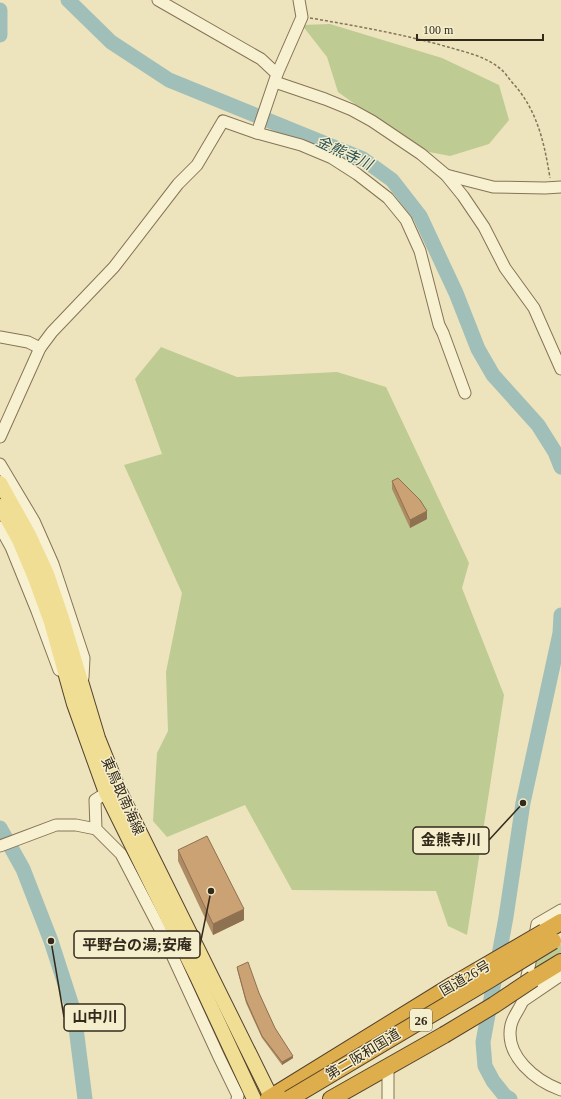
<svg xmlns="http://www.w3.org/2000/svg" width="561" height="1099" viewBox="0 0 561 1099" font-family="'Times New Roman','Noto Sans JP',serif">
  <rect width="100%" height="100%" fill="#ede4be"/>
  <g fill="#becb92">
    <path d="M330 24 442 58 499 85 509 120 489 144 450 156 424 151 366 112 338 92 327 57 302 25Z"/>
    <path d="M161 347 237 377 337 372 386 387 469 563 462 588 504 695 467 935 448 926 436 891 292 890 245 805 167 837 153 821 157 753 168 731 166 672 182 593 124 465 162 454 135 379Z"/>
    <path d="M561 944V956L533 970 535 962Z"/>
  </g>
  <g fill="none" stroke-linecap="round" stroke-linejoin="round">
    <g stroke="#a1bfb9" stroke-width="15">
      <path d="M68 0 111 42 169 80 363 159 392 180 420 216 456 293 478 349 493 375 538 425 555 452 561 467"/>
      <path d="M0 10V35"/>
      <path d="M0 828 23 869 51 941 74 1012 85 1099"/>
      <path d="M510 1099 505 1096 493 1081 485 1066 483 1042 506 917 523 803 560 633 561 615"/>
    </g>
    <defs>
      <g id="minor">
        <path d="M158 0 261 59 277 74"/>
        <path d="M275 82 325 99 352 110 372 121 421 154 446 175 463 196 484 227 505 268 534 308 561 369"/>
        <path d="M257 133 301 145 332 158 357 174 388 198 406 220 420 251 439 325 443 333 465 393"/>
        <path d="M446 175 493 187 545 188 561 187"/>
        <path d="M0 337 28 342 40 348"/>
        <path d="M0 437 40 348 52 332 114 267 178 184 197 165 223 121 257 133 277 74 302 17 299 0"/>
        <path d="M0 464 34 521 53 564 84 658 83 678"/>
        <path d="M0 527 11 547 37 611 59 670"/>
        <path d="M106 793 95 800 96 829 121 854 159 927 219 1057 238 1096 237 1099"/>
        <path d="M0 846 56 825H76L96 829"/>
        <path d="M561 910 537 924C534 942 531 959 527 976 526 984 525 992 523 1000 520 1009 513 1016 511 1025 504 1056 536 1081 561 1090"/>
        <path d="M523 1001 561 975"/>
        <path d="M388 1066V1099"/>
      </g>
      <g id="major">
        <path d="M0 483 29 535 47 574 62 618 98 738 118 788 272 1099"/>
        <path d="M0 506 19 540 35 578 51 622 74 704 106 793 198 979 254 1099"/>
      </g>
      <g id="highway">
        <path d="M544 932 561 922"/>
        <path d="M533 979 561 962"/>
        <path d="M268 1099 451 986"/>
        <path d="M331 1099 444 1035"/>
      </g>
    </defs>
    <use href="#minor" stroke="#857457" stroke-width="13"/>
    <use href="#major" stroke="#52422c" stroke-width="16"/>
    <use href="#highway" stroke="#52422c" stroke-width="18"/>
    <path stroke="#857457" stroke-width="1.5" stroke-dasharray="3 2" stroke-linecap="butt" d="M310 18C357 26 402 34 448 47 465 52 484 56 498 67 503 70 507 76 511 81 537 109 544 141 550 178"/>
    <use href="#minor" stroke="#f8f1d1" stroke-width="11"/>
    <use href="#major" stroke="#f1de95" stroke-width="14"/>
    <use href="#highway" stroke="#deae4d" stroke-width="16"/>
    <defs>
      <g id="highway-bridge">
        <path d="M451 986 544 932"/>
        <path d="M444 1035 494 1005 533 979"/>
        <path d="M289 1099 489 980 553 941"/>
      </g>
    </defs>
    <use href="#highway-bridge" stroke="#52422c" stroke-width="18" stroke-linecap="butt"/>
    <use href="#highway-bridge" stroke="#deae4d" stroke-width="16"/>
  </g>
  <g fill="#af8b64">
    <path d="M392 481 427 519 410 528 392 489Z"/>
    <path d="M178 850 244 920 213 935 178 861Z"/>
    <path d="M237 967 259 993 275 1028 293 1058 282 1065 262 1038 246 1003 237 969Z"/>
  </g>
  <g fill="#8e7151">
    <path d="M427 511V519L410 528V520Z"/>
    <path d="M244 909V920L213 935V924Z"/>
    <path d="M293 1056V1058L282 1065V1062Z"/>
  </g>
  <g fill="#cba274" stroke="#8e7151">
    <path d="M398 478 420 500 427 511 410 520 392 481Z"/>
    <path d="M207 836 244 909 213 924 178 850Z"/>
    <path d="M248 962 259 993 275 1028 293 1056 282 1062 262 1036 246 1000 237 967Z"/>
  </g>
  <g text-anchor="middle" stroke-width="3" stroke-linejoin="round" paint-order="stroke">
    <rect fill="#f5eecd" stroke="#6e6551" stroke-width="1" x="410" y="1009" width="22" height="22" rx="3"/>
    <g font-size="13" font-weight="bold" fill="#342a1c">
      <text x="421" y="1025">26</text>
    </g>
    <g font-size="14" fill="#342a1c" stroke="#f5eecd">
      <text transform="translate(123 796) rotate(66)" y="5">東鳥取南海線</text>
      <text transform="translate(465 978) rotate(-30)" y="5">国道26号</text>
      <text transform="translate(363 1054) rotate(-31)" y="5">第二阪和国道</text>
    </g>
    <g font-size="15" font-style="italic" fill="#2b5254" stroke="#f5eecd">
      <text transform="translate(344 153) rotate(25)" y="5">金熊寺川</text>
    </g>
  </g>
  <path fill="none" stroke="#342a1c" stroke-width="1.5" d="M523 803L489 840M211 891L200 945M51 941L64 1017"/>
  <g fill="#342a1c" stroke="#f5eecd" stroke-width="1.5">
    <circle cx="523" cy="803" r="4"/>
    <circle cx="211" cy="891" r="4"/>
    <circle cx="51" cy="941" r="4"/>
  </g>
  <g fill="#f5eecd" stroke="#342a1c" stroke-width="1.5">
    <rect x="413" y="827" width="76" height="27" rx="4"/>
    <rect x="74" y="931" width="126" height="27" rx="4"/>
    <rect x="64" y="1004" width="61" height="27" rx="4"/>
  </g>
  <g font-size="15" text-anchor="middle" font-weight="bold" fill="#342a1c">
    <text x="451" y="845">金熊寺川</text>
    <text x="137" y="950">平野台の湯;安庵</text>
    <text x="95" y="1022">山中川</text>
  </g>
  <path d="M417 34v6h126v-6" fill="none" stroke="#342a1c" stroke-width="2"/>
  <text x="423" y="34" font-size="12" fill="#342a1c" stroke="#f5eecd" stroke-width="3" paint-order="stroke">100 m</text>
</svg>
